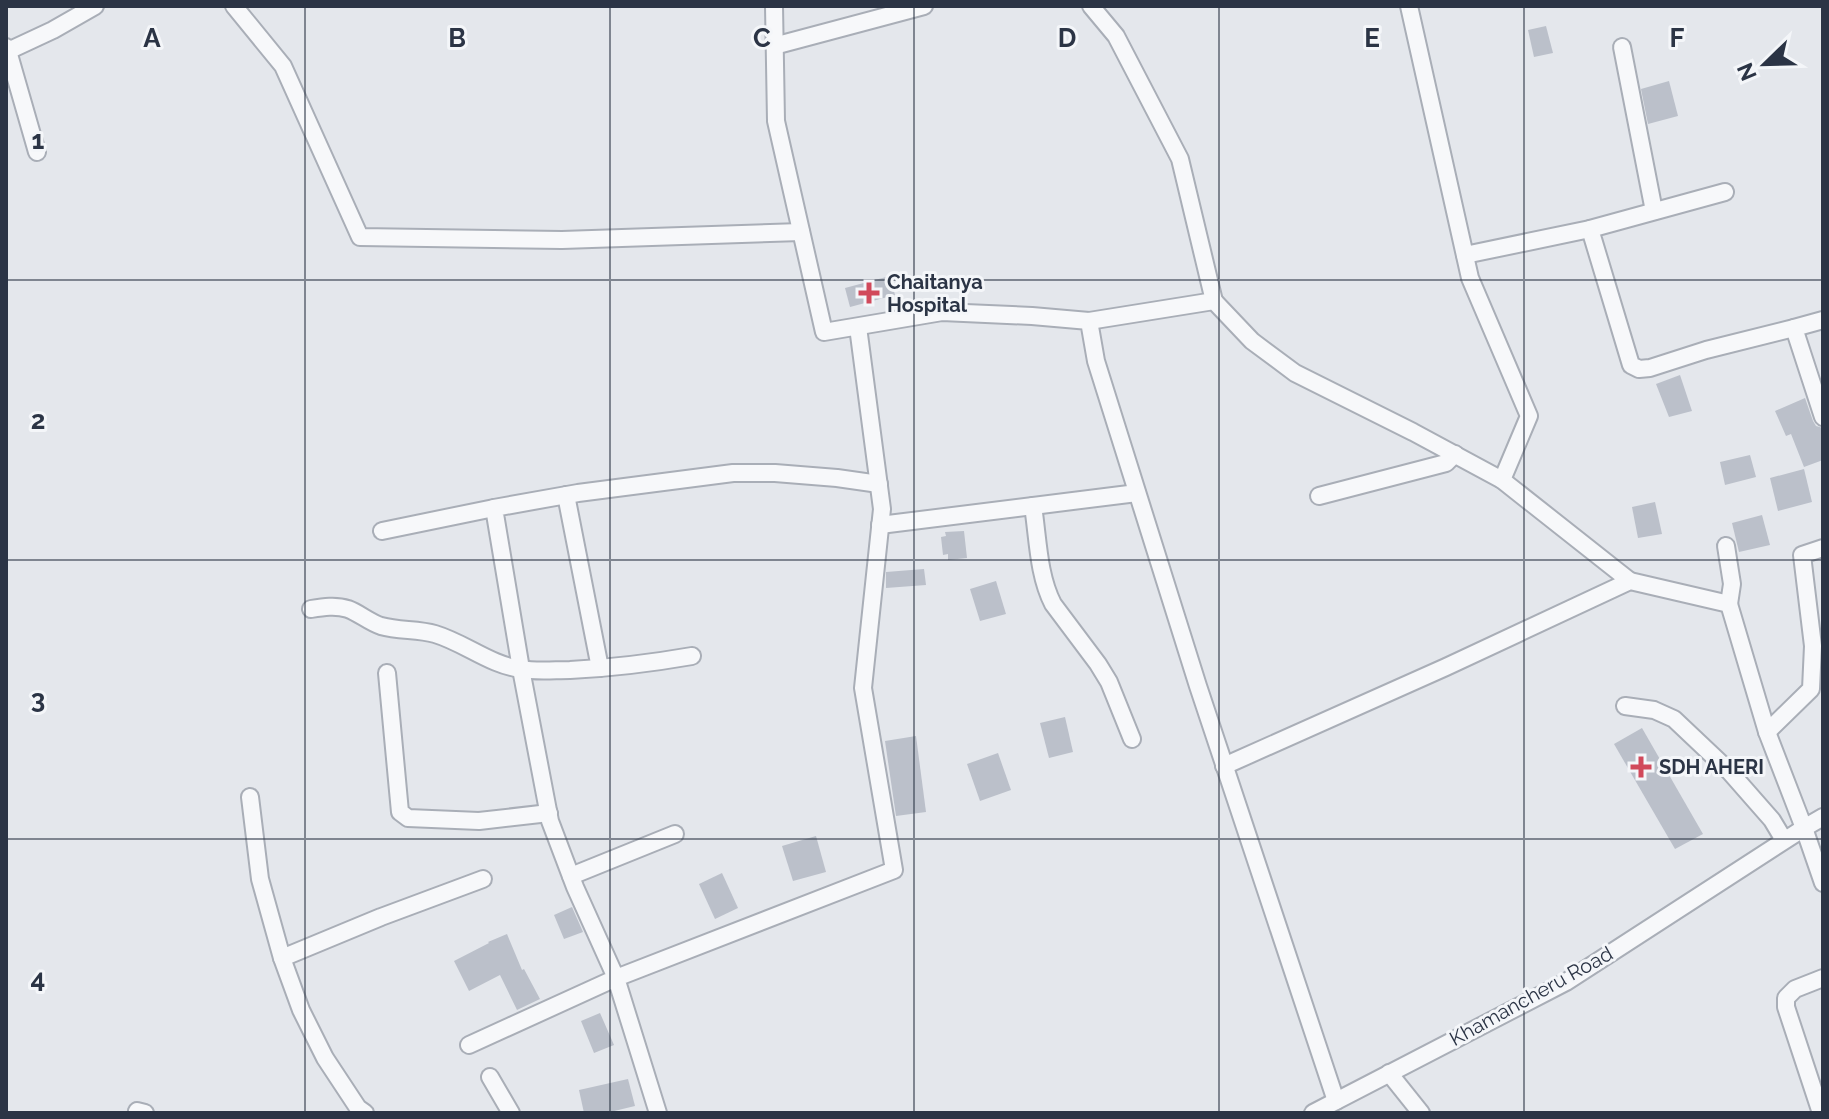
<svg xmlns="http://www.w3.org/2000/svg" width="1829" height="1119" viewBox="0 0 1829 1119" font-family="Raleway,sans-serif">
  <rect width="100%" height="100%" fill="#e4e7ec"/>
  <g fill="#bbc0ca">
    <path d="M1546 26 1553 53 1534 57 1528 30Z"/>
    <path d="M1669 81 1678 116 1648 124 1641 89Z"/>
    <path d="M890 276 895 295 850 307 845 288Z"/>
    <path d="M1680 375 1692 411 1669 417 1656 384Z"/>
    <path d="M1805 398 1813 421 1816 426 1823 428V460L1804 467 1791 434 1786 436 1775 411Z"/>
    <path d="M1750 455 1756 477 1725 485 1720 462Z"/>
    <path d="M1804 469 1812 502 1778 511 1770 478Z"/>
    <path d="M1655 502 1662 534 1638 538 1632 507Z"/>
    <path d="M1762 515 1770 545 1739 552 1732 523Z"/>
    <path d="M964 531 967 558 948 560V554L943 555 941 537 946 536 945 532Z"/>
    <path d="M924 569 926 585 886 588V572Z"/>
    <path d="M996 581 1006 614 980 621 970 589Z"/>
    <path d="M1065 717 1073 752 1049 758 1040 723Z"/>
    <path d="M1642 728 1703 834 1675 849 1614 744Z"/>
    <path d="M916 736 926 812 896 816 885 741Z"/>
    <path d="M998 753 1011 790 980 801 967 764Z"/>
    <path d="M816 836 826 872 793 881 782 846Z"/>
    <path d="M722 873 738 908 715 919 699 884Z"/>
    <path d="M572 907 583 932 564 939 554 915Z"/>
    <path d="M507 934 522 970 524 969 540 999 517 1010 500 975 469 991 454 961 489 943 488 942Z"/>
    <path d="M600 1013 614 1045 594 1053 581 1021Z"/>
    <path d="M628 1079 635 1106 606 1113H584L579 1090Z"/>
  </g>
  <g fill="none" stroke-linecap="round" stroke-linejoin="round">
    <defs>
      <g id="minor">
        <path d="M234 6 283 66 360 237 562 240 801 232"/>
        <path d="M774 6 776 121 824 332 942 312 1032 316 1089 321 1096 361 1198 686 1336 1101"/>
        <path d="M1091 6 1116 36 1180 159 1214 301"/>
        <path d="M1409 6 1470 278 1529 416 1502 480"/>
        <path d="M774 46 924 6"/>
        <path d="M6 47 8 51 53 30 95 6"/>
        <path d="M1622 47 1654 211"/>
        <path d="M8 51 37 152"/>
        <path d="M1725 192 1590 229 1631 365 1639 369 1650 368 1706 350 1794 328"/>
        <path d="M1465 255 1590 229"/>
        <path d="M1823 320 1794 328 1823 417"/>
        <path d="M1089 321 1214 301 1252 341 1295 373 1413 432 1502 480 1630 581"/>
        <path d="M566 495 600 668"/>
        <path d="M1319 496 1446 463 1455 454"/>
        <path d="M1033 506C1038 538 1038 575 1053 604L1098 664 1109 682 1132 739"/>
        <path d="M880 525 1137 493"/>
        <path d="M382 531 494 508"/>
        <path d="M1726 546 1732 584 1729 604"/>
        <path d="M311 609C323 607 336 605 348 609 359 613 369 622 381 626 399 631 418 629 435 634 465 643 490 665 521 669 536 672 554 670 570 670 611 668 652 663 692 656"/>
        <path d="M387 673 400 812 408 818 479 821 549 813"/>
        <path d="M1625 706 1654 710 1674 719 1729 771 1772 820 1784 840"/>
        <path d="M1767 732 1811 689 1813 646 1802 555 1823 548"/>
        <path d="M1224 766 1446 667 1630 581 1729 604 1767 732 1804 828 1823 883"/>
        <path d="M250 797 260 879 282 958 301 1010 325 1058 358 1108 365 1113"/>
        <path d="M571 876 675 834"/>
        <path d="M282 958 381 917 483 879"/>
        <path d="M469 1045 616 978 575 887 550 821 521 669 494 508 578 493 733 473H775L837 478 879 484"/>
        <path d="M1389 1073 1421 1113"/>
        <path d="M490 1077 511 1113"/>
        <path d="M137 1111 145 1113"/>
        <path d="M658 1113 616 978 894 870 863 688 882 509 858 327"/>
        <path d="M1313 1113 1566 982 1804 828 1823 817"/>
        <path d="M1821 1113 1786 1007V998L1795 989 1823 978"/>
      </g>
    </defs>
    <use href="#minor" stroke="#a9aeb7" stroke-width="20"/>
    <use href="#minor" stroke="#f7f8fa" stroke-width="16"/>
  </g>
  <path fill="none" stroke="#2b3445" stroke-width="2" stroke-opacity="0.55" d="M305 6V1113M610 6V1113M914 6V1113M1219 6V1113M1524 6V1113M6 280H1823M6 560H1823M6 839H1823"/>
  <g fill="#d1495b" stroke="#f4f6f9" stroke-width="3">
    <path d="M865 281h8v8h8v8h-8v8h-8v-8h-8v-8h8z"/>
    <path d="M1637 755h8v8h8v8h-8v8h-8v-8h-8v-8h8z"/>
  </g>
  <g text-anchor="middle" stroke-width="6" stroke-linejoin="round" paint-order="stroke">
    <g font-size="20" font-weight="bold" fill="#2b3445" stroke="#f4f6f9" text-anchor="start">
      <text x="887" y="289">Chaitanya<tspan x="887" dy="23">Hospital</tspan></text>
      <text x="1659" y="774">SDH AHERI</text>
    </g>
    <g font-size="20" fill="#2b3445" stroke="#f4f6f9">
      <text transform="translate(1531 996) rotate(-29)" y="7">Khamancheru Road</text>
    </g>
  </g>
  <g font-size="26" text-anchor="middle" font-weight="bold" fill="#2b3445" stroke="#f4f6f9" stroke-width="6" stroke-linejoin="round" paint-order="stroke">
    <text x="152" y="47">A</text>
    <text x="457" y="47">B</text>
    <text x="762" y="47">C</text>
    <text x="1067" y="47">D</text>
    <text x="1372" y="47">E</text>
    <text x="1677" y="47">F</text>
    <text x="38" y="149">1</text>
    <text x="38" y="429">2</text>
    <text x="38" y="708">3</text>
    <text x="38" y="988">4</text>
  </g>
  <rect width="1829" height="1119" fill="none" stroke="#2b3445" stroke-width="16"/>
  <g transform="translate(1765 64) rotate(247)" stroke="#f4f6f9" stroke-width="6" paint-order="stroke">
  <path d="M0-6L14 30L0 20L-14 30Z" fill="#2b3445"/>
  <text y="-12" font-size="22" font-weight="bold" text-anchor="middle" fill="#2b3445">N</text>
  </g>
</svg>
